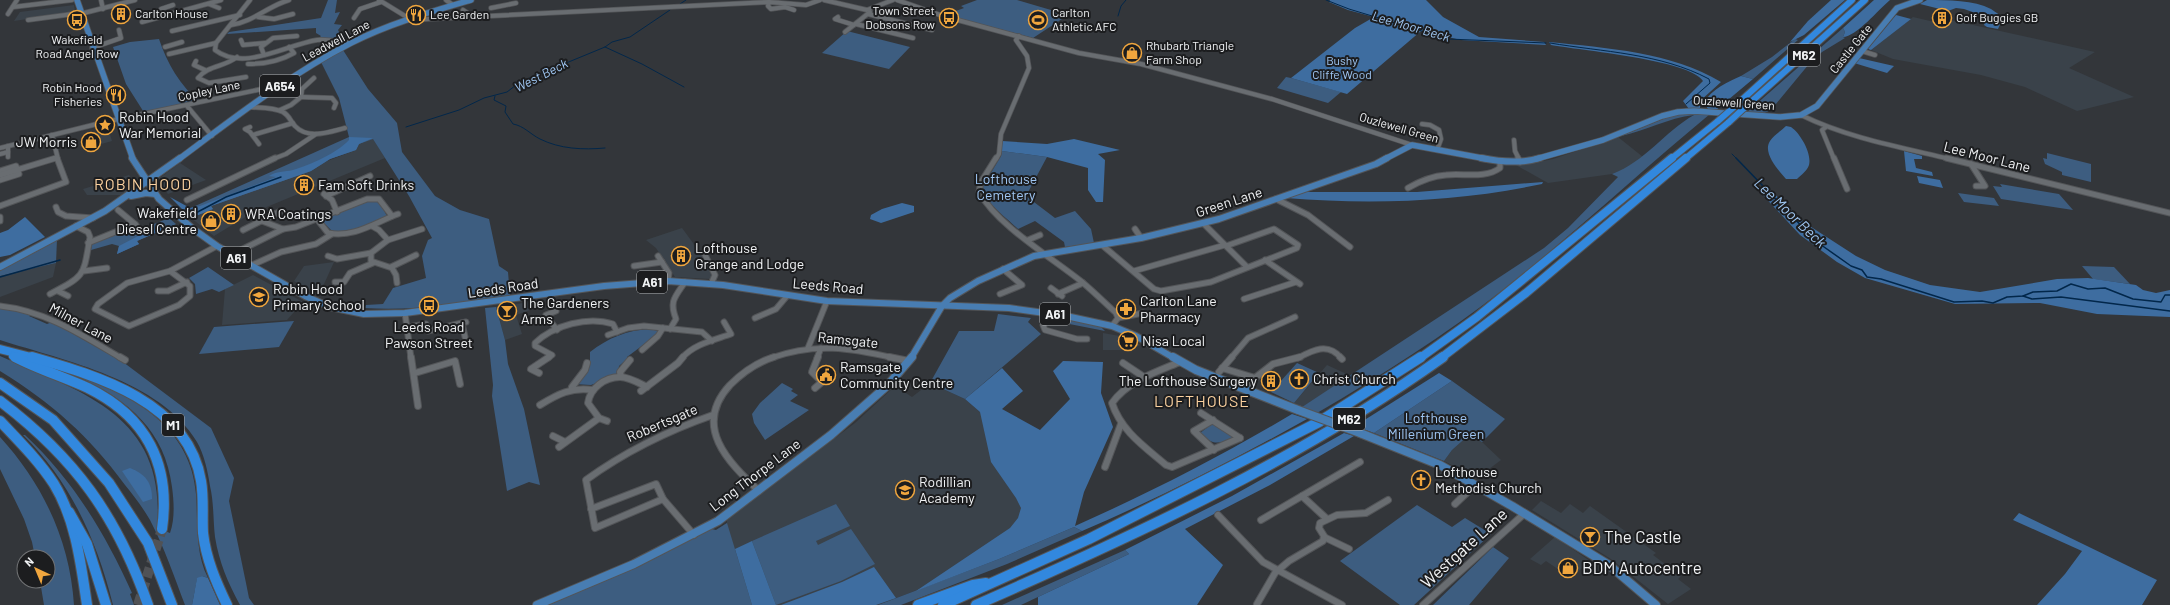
<svg xmlns="http://www.w3.org/2000/svg" width="2170" height="605" viewBox="0 0 2170 605" font-family="Barlow,sans-serif">
  <rect width="100%" height="100%" fill="#33363a"/>
  <g fill="#3a424a">
    <path d="M74 5 75 12 14 21 20 12Z"/>
    <path d="M1913 17 1943 24 1946 19 2095 52 2069 68 2134 97 2077 111 2025 87 1981 75 1893 59 1871 50Z"/>
    <path d="M109 131 112 141 87 148 83 136Z"/>
    <path d="M1618 137 1643 157 1626 169 1612 174 1548 183 1514 164H1528L1553 159Z"/>
    <path d="M373 138 385 158 252 213 214 236 191 218 213 209 210 206 356 150 359 144Z"/>
    <path d="M180 163 206 180 168 194 157 180Z"/>
    <path d="M129 175 133 180V185L124 195H87L83 189Z"/>
    <path d="M682 228 693 243 697 252 704 257V261L712 276 710 279 675 277 656 248 646 240Z"/>
    <path d="M334 262 324 284 312 291 294 281 304 266Z"/>
    <path d="M56 263 53 277 0 297V276Z"/>
    <path d="M253 275 303 302 287 320 222 325 225 289Z"/>
    <path d="M530 302 533 309 516 315 522 334 505 340 496 307Z"/>
    <path d="M1103 333 1131 338 1140 345 1131 350H1103Z"/>
    <path d="M1327 365 1351 376 1302 407 1294 403Z"/>
    <path d="M930 383 965 399 980 412 1074 527 999 559 878 605H549L711 529 716 530 727 523V519L855 423 895 386 912 397Z"/>
    <path d="M1469 435 1482 442 1501 460 1477 478 1444 461 1452 450Z"/>
    <path d="M1541 501 1561 513 1570 504 1583 513 1590 506 1656 553 1653 555 1681 576 1678 579 1691 589 1668 604 1611 559 1532 510Z"/>
    <path d="M1555 537 1590 561 1571 578 1546 561 1541 565 1530 559Z"/>
  </g>
  <g fill="#3d5d80">
    <path d="M328 0H337L335 13 340 12 334 24 342 25 338 30 340 34 332 39 319 38 321 36 316 33V28L227 34 229 32 321 18Z"/>
    <path d="M977 0H1017L1068 15 1033 38 945 15 964 8 961 6Z"/>
    <path d="M1843 28 1845 32 1843 37 1845 38 1822 52 1809 64 1771 110 1760 115 1746 113Z"/>
    <path d="M847 31 910 47 889 69 822 53Z"/>
    <path d="M159 39C167 63 180 86 200 102L145 114 126 84 113 47 130 42Z"/>
    <path d="M1795 39 1798 40 1753 79 1741 76 1772 57Z"/>
    <path d="M343 50 368 89 397 123 402 152 435 196 460 210 489 219 499 266 508 272 510 296C462 304 413 311 364 308L366 305 383 304 393 288 426 278 422 256 428 240 432 238 409 196 373 139 359 144 356 150 330 159 311 171 211 206 213 209 191 218 184 211 349 137 339 98 321 62Z"/>
    <path d="M1286 77 1291 78 1341 92 1328 103 1277 88Z"/>
    <path d="M1678 113 1710 114C1641 171 1575 233 1504 289 1445 335 1382 375 1317 413L1302 407 1544 248 1568 228 1618 177 1612 174C1645 162 1664 132 1694 115 1668 118 1645 131 1621 136Z"/>
    <path d="M1002 151 1047 157 1026 196 1055 218 1075 211 1091 229 1094 243 1065 247 1064 242 1035 221 1018 229C1010 221 981 199 982 188L1001 156Z"/>
    <path d="M2047 153 2091 164V182L2062 175V172L2045 164 2043 158 2047 159Z"/>
    <path d="M2000 184 2059 194 2073 210 2001 199 1993 186 2002 187Z"/>
    <path d="M1958 193 1994 198 1999 206 1964 202Z"/>
    <path d="M378 200 387 216C366 224 357 233 332 231L322 221 325 218C342 212 361 201 378 200Z"/>
    <path d="M169 218 176 224 137 241 139 244 117 254 119 246 112 244 91 250 92 244 127 229 149 226Z"/>
    <path d="M57 239 56 263 0 276V269Z"/>
    <path d="M2082 266 2114 267 2130 284 2093 279Z"/>
    <path d="M208 267 234 285 219 292 212 289 196 294 195 284 189 278Z"/>
    <path d="M496 307 505 340 508 364 524 409 540 485 529 482 507 491 492 396 493 385 485 308Z"/>
    <path d="M0 308 32 314 29 316 47 324 52 322 123 362 211 428 234 478 229 501 246 583 249 598 254 605H240C228 583 219 562 215 537 213 520 214 503 210 486 208 472 204 454 197 442 160 380 65 361 0 340Z"/>
    <path d="M998 314 1031 318 1028 322 1041 334 965 399 930 383 959 331H994Z"/>
    <path d="M1059 317 1101 327 1105 331 1049 320Z"/>
    <path d="M294 321 279 347 199 354 214 327Z"/>
    <path d="M650 329 658 331 655 336 627 357V359L619 366 618 375 591 385 574 384 590 363V352C608 338 627 330 650 329Z"/>
    <path d="M0 356C84 393 167 416 157 528L170 533C175 519 174 502 172 487 165 431 129 401 81 378 136 396 191 429 196 494 198 521 195 553 208 578L202 576 197 579 192 605H185C174 576 164 547 150 520 143 508 134 496 125 485 89 436 52 403 0 371Z"/>
    <path d="M1297 363 1319 373 1294 403 1271 392Z"/>
    <path d="M1452 381 1505 419 1482 442 1469 435 1452 450 1444 461 1374 433Z"/>
    <path d="M782 383 793 389 791 391 798 395 790 401 809 410 765 440 754 423 752 414 760 403Z"/>
    <path d="M1212 424 1232 436V439C1218 444 1211 445 1200 433Z"/>
    <path d="M23 435H25C73 480 105 533 132 593L130 594 134 605H113C97 541 71 482 23 435Z"/>
    <path d="M0 437C43 484 70 541 74 605H44L40 581H48V557H35L32 542 24 519 0 469Z"/>
    <path d="M836 504 850 526 816 541 818 545 851 529 875 564 841 581 776 605 752 541Z"/>
    <path d="M1417 505 1452 527 1465 518 1491 534 1414 605H1400L1340 561Z"/>
    <path d="M727 523 752 605H549L711 529 716 530Z"/>
    <path d="M1074 527 1082 531 1007 564 901 605H878L999 559Z"/>
    <path d="M1493 547 1509 558 1469 605H1433Z"/>
    <path d="M1125 550 1129 554 1021 605H1002Z"/>
  </g>
  <g fill="#3e6da0">
    <path d="M1330 0H1426L1443 17 1479 37 1544 42 1546 45 1461 40 1421 31 1347 94 1291 78 1355 28 1374 17 1348 10 1329 2Z"/>
    <path d="M1831 0H1845L1804 35 1790 42 1808 21Z"/>
    <path d="M1874 0H1890C1879 9 1856 37 1843 37L1845 32 1843 28Z"/>
    <path d="M1927 0C1948 0 1974 0 1991 9 1996 13 2000 13 2002 20L1998 29 1987 27 1984 25 1987 17 1964 9 1956 8 1948 11 1920 4Z"/>
    <path d="M1896 15 1911 19 1871 50 1868 49Z"/>
    <path d="M1549 42C1606 48 1672 52 1721 82L1700 101V109H1689L1683 101 1703 81C1691 60 1578 50 1551 45Z"/>
    <path d="M1859 58 1894 66 1887 73 1854 63Z"/>
    <path d="M1741 76 1753 79 1716 110 1708 109 1704 103C1711 89 1728 82 1741 76Z"/>
    <path d="M1786 126 1791 127C1800 133 1812 153 1809 165 1807 171 1801 175 1797 179H1786C1779 171 1762 153 1770 141 1774 135 1781 131 1786 126Z"/>
    <path d="M349 137 373 138 359 144 356 150 330 159 311 171 211 206 213 209 191 218 170 197 190 208 200 206 276 177 269 176C276 171 285 172 293 170 310 165 337 153 349 140Z"/>
    <path d="M1074 139 1120 150 1098 154 1105 160 1103 202H1096L1088 190V168L1047 157 1002 151V141L1047 144Z"/>
    <path d="M1904 151 1922 156V159H1914L1916 168 1932 172 1933 176 1906 171Z"/>
    <path d="M1917 176 1940 180 1943 188 1919 183Z"/>
    <path d="M1543 182 1542 184C1457 202 1372 205 1286 198L1303 192H1417Z"/>
    <path d="M1768 188 1805 223 1856 256 1885 270 1930 285 1980 292 2057 279 2088 278 2136 285 2143 290 2156 293 2170 290V317L2097 314 2040 303 1955 304 1865 278 1837 262 1800 235 1761 193V189Z"/>
    <path d="M902 203 914 206V212L881 223 870 219 871 215 882 209Z"/>
    <path d="M25 217 45 237 10 255 0 257V233L8 230Z"/>
    <path d="M176 224 137 241 139 244 117 254 119 246 144 233Z"/>
    <path d="M1063 361 1103 362 1101 393 1113 427 1084 492 1075 526C1149 493 1222 456 1292 414L1307 419C1234 460 1159 498 1082 531L1074 527 999 559 916 591 1010 528 1018 518 1021 508 1016 498 991 462 980 412 965 399 1002 368 1023 391 1002 409 1040 430 1070 399 1053 371Z"/>
    <path d="M1439 373 1452 381 1374 433 1355 426Z"/>
    <path d="M1344 433 1354 436 1270 485 1185 529 1223 565 1197 605H1038V597L1129 554 1125 550 1232 496Z"/>
    <path d="M130 468C145 474 152 482 152 499L143 502 122 471Z"/>
    <path d="M2019 513 2157 580 2142 605H2037L2065 574 2082 551 2013 520Z"/>
    <path d="M752 541 776 605H752L735 549Z"/>
    <path d="M874 567 896 598 876 605H781L842 582Z"/>
    <path d="M202 576 208 578 220 605H192L197 578Z"/>
  </g>
  <g fill="none" stroke-linecap="round" stroke-linejoin="round">
    <g stroke="#02274a" stroke-width="1">
      <path d="M1326 0 1349 9 1448 39 1546 43"/>
      <path d="M680 4 686 0"/>
      <path d="M1118 16 1121 6 1126 0"/>
      <path d="M1550 43C1603 52 1660 53 1709 79L1710 83 1686 104"/>
      <path d="M605 47 642 64 684 87"/>
      <path d="M495 96 494 100 506 106 505 112 513 124C524 126 530 134 540 139 560 149 583 150 605 148"/>
      <path d="M406 127 459 110 484 98 507 92 520 82 605 47 612 42 630 37 670 10"/>
      <path d="M1732 154 1737 159"/>
    </g>
    <g stroke="#02274a" stroke-width="1.5">
      <path d="M1736 158 1817 242 1851 266 1862 270 1867 277 1881 279 1954 302 1982 301 1993 303 2007 297 2023 296 2033 292 2057 291 2071 284 2088 289 2105 288 2133 299 2161 302 2165 295H2170"/>
      <path d="M190 216 226 197 281 177"/>
      <path d="M0 277 60 260"/>
      <path d="M2023 296 2032 299 2061 297 2170 311"/>
    </g>
    <path stroke="#505256" stroke-width="10" stroke-dasharray="10 4.5" stroke-linecap="butt" d="M138 605 162 529"/>
    <defs>
      <g id="minor-far2">
        <path d="M101 0 103 9"/>
        <path d="M250 0 216 43 215 50C244 72 285 45 317 40 328 39 340 42 351 43"/>
        <path d="M379 0 410 19"/>
        <path d="M446 0 453 5"/>
        <path d="M824 0 867 10 893 0"/>
        <path d="M897 0 943 16 1079 53 1141 64 1272 99 1412 145"/>
        <path d="M769 2 768 6 771 9 785 7 794 10"/>
        <path d="M209 4 219 8"/>
        <path d="M13 7 72 0"/>
        <path d="M491 8 516 3"/>
        <path d="M463 10 469 14 467 18"/>
        <path d="M8 14 17 0"/>
        <path d="M80 14 135 0"/>
        <path d="M868 14 932 30"/>
        <path d="M164 16 161 9 173 5"/>
        <path d="M258 17 274 19 293 14"/>
        <path d="M838 17 835 19 854 25"/>
        <path d="M354 18 360 9 381 2"/>
        <path d="M28 20 80 13"/>
        <path d="M408 20 769 2 806 5 820 0"/>
        <path d="M142 22 221 0"/>
        <path d="M856 24 913 38"/>
        <path d="M231 25C253 22 268 6 289 0"/>
        <path d="M172 31 240 15"/>
        <path d="M845 32 870 12"/>
        <path d="M241 40 243 45 265 43"/>
        <path d="M165 47 182 42"/>
        <path d="M92 48 121 38 119 30"/>
        <path d="M1862 51 1875 55"/>
        <path d="M169 54 216 43"/>
        <path d="M264 55 261 47 273 38 297 36"/>
        <path d="M237 57C225 67 208 65 198 78L209 83 246 77"/>
        <path d="M196 61 194 65 205 70"/>
        <path d="M248 64C265 64 280 61 294 53L289 47"/>
        <path d="M301 97 332 98 336 103 334 108"/>
        <path d="M187 106 212 136"/>
        <path d="M249 107C260 108 273 107 283 112 290 116 290 121 295 126 308 140 329 132 345 128"/>
        <path d="M280 110 291 105 301 97 302 89 314 78"/>
        <path d="M1801 115C1848 138 1899 147 1950 159"/>
        <path d="M1422 124 1430 125 1439 130 1441 139 1437 150"/>
        <path d="M250 127 245 129 250 132 259 144"/>
        <path d="M1826 127 1822 130 1834 159"/>
        <path d="M52 135 58 159"/>
        <path d="M253 135 293 123"/>
        <path d="M1514 140 1515 151 1519 159"/>
        <path d="M8 146V157"/>
        <path d="M0 148 105 122 281 85"/>
        <path d="M0 154 8 152"/>
        <path d="M52 159 57 158"/>
        <path d="M273 159 286 154 316 134"/>
        <path d="M996 159 999 154 1001 134 1029 68 1027 56 1016 40 1019 36"/>
      </g>
      <g id="minor-far1">
        <path d="M996 158 981 182 979 192C998 226 1051 257 1082 282 1094 292 1105 303 1116 313L1118 318 1112 326"/>
        <path d="M1518 158 1520 162"/>
        <path d="M1834 158 1847 189"/>
        <path d="M1946 158 2170 213"/>
        <path d="M1971 164 1985 186H1976"/>
        <path d="M0 171 16 166 19 174 0 180"/>
        <path d="M0 175 56 158"/>
        <path d="M1408 188C1420 181 1432 176 1446 175 1464 173 1485 179 1500 168V162"/>
        <path d="M324 194 332 200 337 212"/>
        <path d="M326 196 370 176"/>
        <path d="M1276 199 1308 215 1350 247"/>
        <path d="M187 200 275 158"/>
        <path d="M0 206 66 182 57 158"/>
        <path d="M56 207 58 212 66 216 93 218"/>
        <path d="M118 210 136 225"/>
        <path d="M0 217V221"/>
        <path d="M317 219 328 233C354 238 374 223 398 214"/>
        <path d="M262 221 283 229"/>
        <path d="M1203 223 1247 267"/>
        <path d="M372 226 379 230 388 240 371 253V261L392 268 396 275 397 283"/>
        <path d="M1135 229 1141 238"/>
        <path d="M243 230 281 211"/>
        <path d="M388 240 422 229"/>
        <path d="M1028 240 1040 235"/>
        <path d="M88 243 135 224"/>
        <path d="M1102 245 1154 289 1161 291 1211 282 1297 248 1298 245 1274 229 1226 246"/>
        <path d="M241 250 283 229 296 227 367 199H379L392 216"/>
        <path d="M705 255 715 275 711 284"/>
        <path d="M328 256 337 259 371 253"/>
        <path d="M658 256 669 273 668 281"/>
        <path d="M1265 260 1300 284"/>
        <path d="M250 266 281 252 316 244 332 234"/>
        <path d="M634 266 662 262"/>
        <path d="M391 267 416 255"/>
        <path d="M84 271 107 268"/>
        <path d="M170 271 190 286V296L179 305 129 326 95 309 98 304 127 283Z"/>
        <path d="M170 271 217 246"/>
        <path d="M1134 271 1225 245"/>
        <path d="M335 282H344L350 273 373 263"/>
        <path d="M1051 288 1062 296"/>
        <path d="M58 291 68 296"/>
        <path d="M158 291H168L187 282"/>
        <path d="M50 294C86 275 83 277 90 237L88 232 76 226"/>
        <path d="M1000 294 1022 285 1003 269"/>
        <path d="M1058 294 1083 283"/>
        <path d="M1244 299 1296 282"/>
        <path d="M0 306C46 311 82 335 121 358"/>
        <path d="M556 311 546 315 557 330"/>
        <path d="M405 313 411 358"/>
        <path d="M1048 313 1043 325 1045 330 1077 339H1087"/>
        <path d="M755 318 776 309 787 296"/>
        <path d="M1118 318 1143 313"/>
        <path d="M462 323 465 337"/>
        <path d="M408 327 426 324 428 331 466 322"/>
        <path d="M670 329 676 319C669 301 675 297 685 282"/>
        <path d="M608 335 628 328 644 326 702 332 712 341"/>
        <path d="M808 348 827 301"/>
        <path d="M642 350 658 336 663 328"/>
        <path d="M548 358 552 355 535 346V343C554 325 588 316 613 324L617 332"/>
        <path d="M682 358C694 344 714 340 731 334L724 322"/>
        <path d="M771 358C815 342 850 348 894 358"/>
        <path d="M817 358 821 348"/>
        <path d="M1231 358 1248 338 1295 317"/>
        <path d="M1298 358C1313 350 1328 342 1341 358"/>
      </g>
      <g id="minor">
        <path d="M120 357 125 360"/>
        <path d="M411 357 418 406"/>
        <path d="M889 357 909 361"/>
        <path d="M1340 357 1342 359"/>
        <path d="M1180 362C1156 372 1128 381 1112 403 1121 431 1145 447 1166 465L1172 467 1240 438"/>
        <path d="M1123 363 1144 377"/>
        <path d="M1222 368 1255 378 1247 391"/>
        <path d="M1219 372 1232 357"/>
        <path d="M415 373 455 361 460 384"/>
        <path d="M539 373 531 369 549 357"/>
        <path d="M621 377 620 372 630 360"/>
        <path d="M1255 378 1273 364 1300 357"/>
        <path d="M572 387 585 370 587 363"/>
        <path d="M815 388 822 382 812 372 818 357"/>
        <path d="M641 391 678 363 683 357"/>
        <path d="M540 405C558 394 571 387 593 390"/>
        <path d="M1201 413 1240 438"/>
        <path d="M1213 420 1194 431 1214 450"/>
        <path d="M607 421 599 418 588 403C590 388 605 377 620 377 629 377 639 383 647 387"/>
        <path d="M553 436 565 442"/>
        <path d="M559 447 599 418"/>
        <path d="M1105 467 1121 424"/>
        <path d="M759 491C728 462 692 426 730 385 742 373 758 362 774 357"/>
        <path d="M1302 496 1327 519"/>
        <path d="M663 499 595 528 586 480C626 451 667 431 713 415"/>
        <path d="M1455 504 1475 485"/>
        <path d="M591 509 656 484 663 499 694 535"/>
        <path d="M1218 515 1263 562 1342 605"/>
        <path d="M1261 520 1360 462"/>
        <path d="M1324 537 1349 549"/>
        <path d="M1257 604 1275 573 1289 561 1323 541 1324 536 1319 528 1320 523 1337 515 1366 513 1388 500"/>
        <path d="M1423 605 1525 513"/>
      </g>
      <g id="major-far2">
        <path d="M77 0 133 159"/>
        <path d="M179 159C234 118 289 75 351 43 388 24 430 12 471 0"/>
        <path d="M1385 159 1412 145 1487 159"/>
        <path d="M1536 159 1603 140 1662 116 1678 112 1694 111 1780 117 1801 115 1817 106 1897 8 1920 0"/>
      </g>
      <g id="major-far1">
        <path d="M132 158 159 199 192 228 217 246 305 296 330 307 364 314 405 313 604 286 668 281 723 285 827 301 1009 308 1066 316 1112 326 1136 336 1174 358"/>
        <path d="M1481 158C1501 162 1521 164 1540 158"/>
        <path d="M131 196 146 193 155 194"/>
        <path d="M0 267 105 211 180 158"/>
        <path d="M911 358 942 306 950 298 978 281 1034 256 1141 238 1219 219 1376 164 1387 158"/>
      </g>
      <g id="major">
        <path d="M1173 357 1196 370 1298 410"/>
        <path d="M1360 433 1440 465 1512 506 1609 565 1656 605"/>
        <path d="M537 605 634 564 718 521 831 435 888 385 912 357"/>
      </g>
      <g id="highway-far2">
        <path d="M1734 107 1852 0"/>
        <path d="M1743 109 1865 0"/>
        <path d="M1671 159 1718 121"/>
        <path d="M1685 159 1729 122"/>
      </g>
      <g id="highway-far1">
        <path d="M0 349 35 358"/>
        <path d="M13 356 17 358"/>
        <path d="M1420 358 1477 317 1672 158"/>
        <path d="M1441 358 1526 293 1686 158"/>
      </g>
      <g id="highway">
        <path d="M15 357C38 369 64 377 88 388 147 417 171 465 162 529"/>
        <path d="M32 357C98 376 188 402 201 481 204 498 202 516 203 533 206 559 216 582 227 605"/>
        <path d="M0 383 53 420 109 483 148 543 172 605"/>
        <path d="M0 401C75 458 117 516 148 605"/>
        <path d="M0 421C19 441 39 461 54 484 76 520 81 565 87 605"/>
        <path d="M69 512 87 544 106 605"/>
        <path d="M918 605 973 585 986 583"/>
        <path d="M943 605 1089 539 1319 422 1421 357"/>
        <path d="M976 605C1138 534 1299 460 1443 357"/>
      </g>
    </defs>
    <use href="#minor-far2" stroke="#535558" stroke-width="5.5"/>
    <use href="#minor-far1" stroke="#535558" stroke-width="7"/>
    <use href="#minor" stroke="#535558" stroke-width="8"/>
    <use href="#major-far2" stroke="#535558" stroke-width="7"/>
    <use href="#major-far1" stroke="#535558" stroke-width="8"/>
    <use href="#major" stroke="#535558" stroke-width="10"/>
    <use href="#highway-far2" stroke="#535558" stroke-width="8"/>
    <use href="#highway-far1" stroke="#535558" stroke-width="10"/>
    <use href="#highway" stroke="#535558" stroke-width="12"/>
    <use href="#minor-far2" stroke="#696d71" stroke-width="4"/>
    <use href="#minor-far1" stroke="#696d71" stroke-width="5"/>
    <use href="#minor" stroke="#696d71" stroke-width="6"/>
    <use href="#major-far2" stroke="#487db2" stroke-width="5.5"/>
    <use href="#major-far1" stroke="#487db2" stroke-width="6"/>
    <use href="#major" stroke="#487db2" stroke-width="8"/>
    <use href="#highway-far2" stroke="#3288de" stroke-width="6"/>
    <use href="#highway-far1" stroke="#3288de" stroke-width="8"/>
    <use href="#highway" stroke="#3288de" stroke-width="10"/>
    <defs>
      <path id="major-bridge" d="M1298 410 1360 433"/>
      <g id="highway-bridge">
        <path d="M1718 121 1734 107"/>
        <path d="M1729 122 1743 109"/>
      </g>
    </defs>
    <use href="#major-bridge" stroke="#535558" stroke-width="10" stroke-linecap="butt"/>
    <use href="#highway-bridge" stroke="#535558" stroke-width="8" stroke-linecap="butt"/>
    <use href="#major-bridge" stroke="#487db2" stroke-width="8"/>
    <use href="#highway-bridge" stroke="#3288de" stroke-width="6"/>
  </g>
  <defs>
    <symbol id="building-ring" viewBox="-11 -11 22 22"><circle r="9.5" fill="#1c1d1f" stroke="#f0a63e" stroke-width="1.5"/><path d="M-4-6H4V6H1V3H-1V6H-4ZM-2.5-4.3h1.7v1.8h-1.7ZM.8-4.3h1.7v1.8H.8ZM-2.5-1h1.7V.8h-1.7ZM.8-1h1.7V.8H.8Z" fill="#f0a63e"/></symbol>
    <symbol id="restaurant-ring" viewBox="-11 -11 22 22"><circle r="9.5" fill="#1c1d1f" stroke="#f0a63e" stroke-width="1.5"/><path d="M-5-6h1v4h1v-4h1v4h1v-4h1v5L-1.5 .5V6h-2V.5L-5-1ZM5-6V6H3V1.5H1.5Q1.5-4 5-6Z" fill="#f0a63e"/></symbol>
    <symbol id="bus-ring" viewBox="-11 -11 22 22"><circle r="9.5" fill="#1c1d1f" stroke="#f0a63e" stroke-width="1.5"/><path d="M-5-6H5V4H4V6H2V4H-2V6H-4V4H-5ZM-3.5-4V0h7V-4ZM-3.5 1.2v1.5H-2V1.2ZM2 1.2v1.5H3.5V1.2Z" fill="#f0a63e"/></symbol>
    <symbol id="stadium-ring" viewBox="-11 -11 22 22"><circle r="9.5" fill="#1c1d1f" stroke="#f0a63e" stroke-width="1.5"/><path d="M0-5a6.5 5 0 1 0 0 10a6.5 5 0 1 0 0-10ZM-3.5-1.8h7v3.6h-7Z" fill="#f0a63e"/></symbol>
    <symbol id="shop-ring" viewBox="-11 -11 22 22"><circle r="9.5" fill="#1c1d1f" stroke="#f0a63e" stroke-width="1.5"/><path d="M-5-2.5h2.3a2.7 3.5 0 0 1 5.4 0H5L5.5 6h-11ZM-1.5-2.5h3a1.5 2.3 0 0 0-3 0Z" fill="#f0a63e"/></symbol>
    <symbol id="sight-ring" viewBox="-11 -11 22 22"><circle r="9.5" fill="#1c1d1f" stroke="#f0a63e" stroke-width="1.5"/><path d="M0-6L1.8-2.2L6-1.7L2.9 1.2L3.7 5.4L0 3.3L-3.7 5.4L-2.9 1.2L-6-1.7L-1.8-2.2Z" fill="#f0a63e"/></symbol>
    <symbol id="school-ring" viewBox="-11 -11 22 22"><circle r="9.5" fill="#1c1d1f" stroke="#f0a63e" stroke-width="1.5"/><path d="M0-5L7-2L0 1L-7-2ZM-4 1L0 2.5L4 1V4Q0 6-4 4Z" fill="#f0a63e"/></symbol>
    <symbol id="pharmacy-ring" viewBox="-11 -11 22 22"><circle r="9.5" fill="#1c1d1f" stroke="#f0a63e" stroke-width="1.5"/><path d="M-2-6h4v4h4v4h-4v4h-4v-4h-4v-4h4Z" fill="#f0a63e"/></symbol>
    <symbol id="bar-ring" viewBox="-11 -11 22 22"><circle r="9.5" fill="#1c1d1f" stroke="#f0a63e" stroke-width="1.5"/><path d="M-6-5H6L.8 .8V4.5H3.5V6h-7V4.5H-.8V.8Z" fill="#f0a63e"/></symbol>
    <symbol id="supermarket-ring" viewBox="-11 -11 22 22"><circle r="9.5" fill="#1c1d1f" stroke="#f0a63e" stroke-width="1.5"/><path d="M-6-5.5h2.5l.6 2H6L4.5 2H-2.5L-4.4-4H-6ZM-1.5 3.2a1.3 1.3 0 1 0 .1 0ZM3 3.2a1.3 1.3 0 1 0 .1 0Z" fill="#f0a63e"/></symbol>
    <symbol id="civic-ring" viewBox="-11 -11 22 22"><circle r="9.5" fill="#1c1d1f" stroke="#f0a63e" stroke-width="1.5"/><path d="M-.6-6.5H3V-4.5H.6V-3L4-1V1h2V6H-6V1h2V-1L-.6-3ZM-1.2 2.5V6h2.4V2.5Z" fill="#f0a63e"/></symbol>
    <symbol id="church-ring" viewBox="-11 -11 22 22"><circle r="9.5" fill="#1c1d1f" stroke="#f0a63e" stroke-width="1.5"/><path d="M-1.2-6h2.4v3.5h3.3v2.4h-3.3V6h-2.4V-.1h-3.3v-2.4h3.3Z" fill="#f0a63e"/></symbol>
  </defs>
  <g fill-rule="evenodd">
    <use href="#building-ring" x="110" y="3" width="22" height="22"/>
    <use href="#restaurant-ring" x="405" y="4" width="22" height="22"/>
    <use href="#bus-ring" x="938" y="7" width="22" height="22"/>
    <use href="#building-ring" x="1931" y="7" width="22" height="22"/>
    <use href="#bus-ring" x="66" y="9" width="22" height="22"/>
    <use href="#stadium-ring" x="1027" y="9" width="22" height="22"/>
    <use href="#shop-ring" x="1121" y="42" width="22" height="22"/>
    <use href="#restaurant-ring" x="105" y="84" width="22" height="22"/>
    <use href="#sight-ring" x="94" y="114" width="22" height="22"/>
    <use href="#shop-ring" x="80" y="131" width="22" height="22"/>
    <use href="#building-ring" x="293" y="174" width="22" height="22"/>
    <use href="#building-ring" x="220" y="203" width="22" height="22"/>
    <use href="#shop-ring" x="200" y="210" width="22" height="22"/>
    <use href="#building-ring" x="670" y="245" width="22" height="22"/>
    <use href="#school-ring" x="248" y="286" width="22" height="22"/>
    <use href="#bus-ring" x="418" y="295" width="22" height="22"/>
    <use href="#pharmacy-ring" x="1115" y="298" width="22" height="22"/>
    <use href="#bar-ring" x="496" y="300" width="22" height="22"/>
    <use href="#supermarket-ring" x="1117" y="330" width="22" height="22"/>
    <use href="#civic-ring" x="815" y="364" width="22" height="22"/>
    <use href="#church-ring" x="1288" y="368" width="22" height="22"/>
    <use href="#building-ring" x="1260" y="370" width="22" height="22"/>
    <use href="#church-ring" x="1410" y="469" width="22" height="22"/>
    <use href="#school-ring" x="894" y="479" width="22" height="22"/>
    <use href="#bar-ring" x="1579" y="526" width="22" height="22"/>
    <use href="#shop-ring" x="1557" y="557" width="22" height="22"/>
  </g>
  <g text-anchor="middle" stroke-width="4" stroke-linejoin="round" paint-order="stroke">
    <g font-size="12" fill="#f1f3f5" stroke="#1c1d1f" text-anchor="start">
      <text x="935" y="15" text-anchor="end">Town Street<tspan x="935" dy="14">Dobsons Row</tspan></text>
      <text x="1052" y="17">Carlton<tspan x="1052" dy="14">Athletic AFC</tspan></text>
      <text x="135" y="18">Carlton House</text>
      <text x="430" y="19">Lee Garden</text>
      <text x="1956" y="22">Golf Buggies GB</text>
      <text x="77" y="44" text-anchor="middle">Wakefield<tspan x="77" dy="14">Road Angel Row</tspan></text>
      <text x="1146" y="50">Rhubarb Triangle<tspan x="1146" dy="14">Farm Shop</tspan></text>
      <text x="102" y="92" text-anchor="end">Robin Hood<tspan x="102" dy="14">Fisheries</tspan></text>
    </g>
    <g font-size="12" fill="#f1f3f5" stroke="#1c1d1f">
      <text transform="translate(336 41) rotate(-28)" y="4">Leadwell Lane</text>
      <text transform="translate(1851 49) rotate(-51)" y="4">Castle Gate</text>
      <text transform="translate(209 91) rotate(-12)" y="4">Copley Lane</text>
      <text transform="translate(1734 103) rotate(4)" y="4">Ouzlewell Green</text>
      <text transform="translate(1399 128) rotate(16)" y="4">Ouzlewell Green</text>
    </g>
    <g font-size="12" fill="#9fc6f3" stroke="#1c1d1f">
      <text x="1342" y="65">Bushy<tspan x="1342" dy="14">Cliffe Wood</tspan></text>
    </g>
    <g font-size="13" font-style="italic" fill="#a0c8f4" stroke="#1c1d1f">
      <text transform="translate(1411 26) rotate(16)" y="5">Lee Moor Beck</text>
      <text transform="translate(541 75) rotate(-27)" y="5">West Beck</text>
    </g>
    <g fill="#1c1d1f" stroke="#b1b3b5" stroke-width="1">
      <rect x="1788" y="44" width="32" height="22" rx="3"/>
      <rect x="260" y="75" width="40" height="22" rx="3"/>
      <rect x="221" y="247" width="30" height="22" rx="3"/>
      <rect x="637" y="271" width="30" height="22" rx="3"/>
      <rect x="1040" y="303" width="30" height="22" rx="3"/>
      <rect x="1333" y="408" width="32" height="22" rx="3"/>
      <rect x="162" y="414" width="22" height="22" rx="3"/>
    </g>
    <g font-size="13" font-weight="bold" fill="#f1f3f5">
      <text x="1804" y="60">M62</text>
      <text x="280" y="91">A654</text>
      <text x="236" y="263">A61</text>
      <text x="652" y="287">A61</text>
      <text x="1055" y="319">A61</text>
      <text x="1349" y="424">M62</text>
      <text x="173" y="430">M1</text>
    </g>
    <g font-size="14" fill="#f1f3f5" stroke="#1c1d1f" text-anchor="start">
      <text x="119" y="122">Robin Hood<tspan x="119" dy="16">War Memorial</tspan></text>
      <text x="77" y="147" text-anchor="end">JW Morris</text>
      <text x="318" y="190">Fam Soft Drinks</text>
      <text x="197" y="218" text-anchor="end">Wakefield<tspan x="197" dy="16">Diesel Centre</tspan></text>
      <text x="245" y="219">WRA Coatings</text>
      <text x="695" y="253">Lofthouse<tspan x="695" dy="16">Grange and Lodge</tspan></text>
      <text x="273" y="294">Robin Hood<tspan x="273" dy="16">Primary School</tspan></text>
      <text x="1140" y="306">Carlton Lane<tspan x="1140" dy="16">Pharmacy</tspan></text>
      <text x="521" y="308">The Gardeners<tspan x="521" dy="16">Arms</tspan></text>
      <text x="429" y="332" text-anchor="middle">Leeds Road<tspan x="429" dy="16">Pawson Street</tspan></text>
      <text x="1142" y="346">Nisa Local</text>
      <text x="840" y="372">Ramsgate<tspan x="840" dy="16">Community Centre</tspan></text>
      <text x="1313" y="384">Christ Church</text>
      <text x="1257" y="386" text-anchor="end">The Lofthouse Surgery</text>
      <text x="1435" y="477">Lofthouse<tspan x="1435" dy="16">Methodist Church</tspan></text>
      <text x="919" y="487">Rodillian<tspan x="919" dy="16">Academy</tspan></text>
    </g>
    <g font-size="14" fill="#f1f3f5" stroke="#1c1d1f">
      <text transform="translate(1987 157) rotate(14)" y="5">Lee Moor Lane</text>
      <text transform="translate(1229 202) rotate(-18)" y="5">Green Lane</text>
      <text transform="translate(828 286) rotate(5)" y="5">Leeds Road</text>
      <text transform="translate(503 288) rotate(-8)" y="5">Leeds Road</text>
      <text transform="translate(81 323) rotate(28)" y="5">Milner Lane</text>
      <text transform="translate(848 340) rotate(6)" y="5">Ramsgate</text>
      <text transform="translate(662 423) rotate(-23)" y="5">Robertsgate</text>
      <text transform="translate(755 475) rotate(-37)" y="5">Long Thorpe Lane</text>
    </g>
    <g font-size="14" fill="#9fc6f3" stroke="#1c1d1f">
      <text x="1006" y="184">Lofthouse<tspan x="1006" dy="16">Cemetery</tspan></text>
      <text x="1436" y="423">Lofthouse<tspan x="1436" dy="16">Millenium Green</tspan></text>
    </g>
    <g font-size="15" font-style="italic" fill="#a0c8f4" stroke="#1c1d1f">
      <text transform="translate(1790 213) rotate(44)" y="5">Lee Moor Beck</text>
    </g>
    <g font-size="16" letter-spacing="1" fill="#fbd19f" stroke="#1c1d1f">
      <text x="143" y="190">ROBIN HOOD</text>
      <text x="1202" y="407">LOFTHOUSE</text>
    </g>
    <g font-size="17" fill="#f1f3f5" stroke="#1c1d1f" text-anchor="start">
      <text x="1604" y="543">The Castle</text>
      <text x="1582" y="574">BDM Autocentre</text>
    </g>
    <g font-size="17" fill="#f1f3f5" stroke="#1c1d1f">
      <text transform="translate(1464 548) rotate(-42)" y="6">Westgate Lane</text>
    </g>
  </g>
  <g transform="translate(36 569) rotate(316)"><circle r="19" fill="#1c1d1f" stroke="#717375"/>
  <path d="M0-3L7 15L0 10L-7 15Z" fill="#f0a63e"/>
  <text y="-6" font-size="11" font-weight="bold" text-anchor="middle" fill="#f1f3f5">N</text>
  </g>
</svg>
